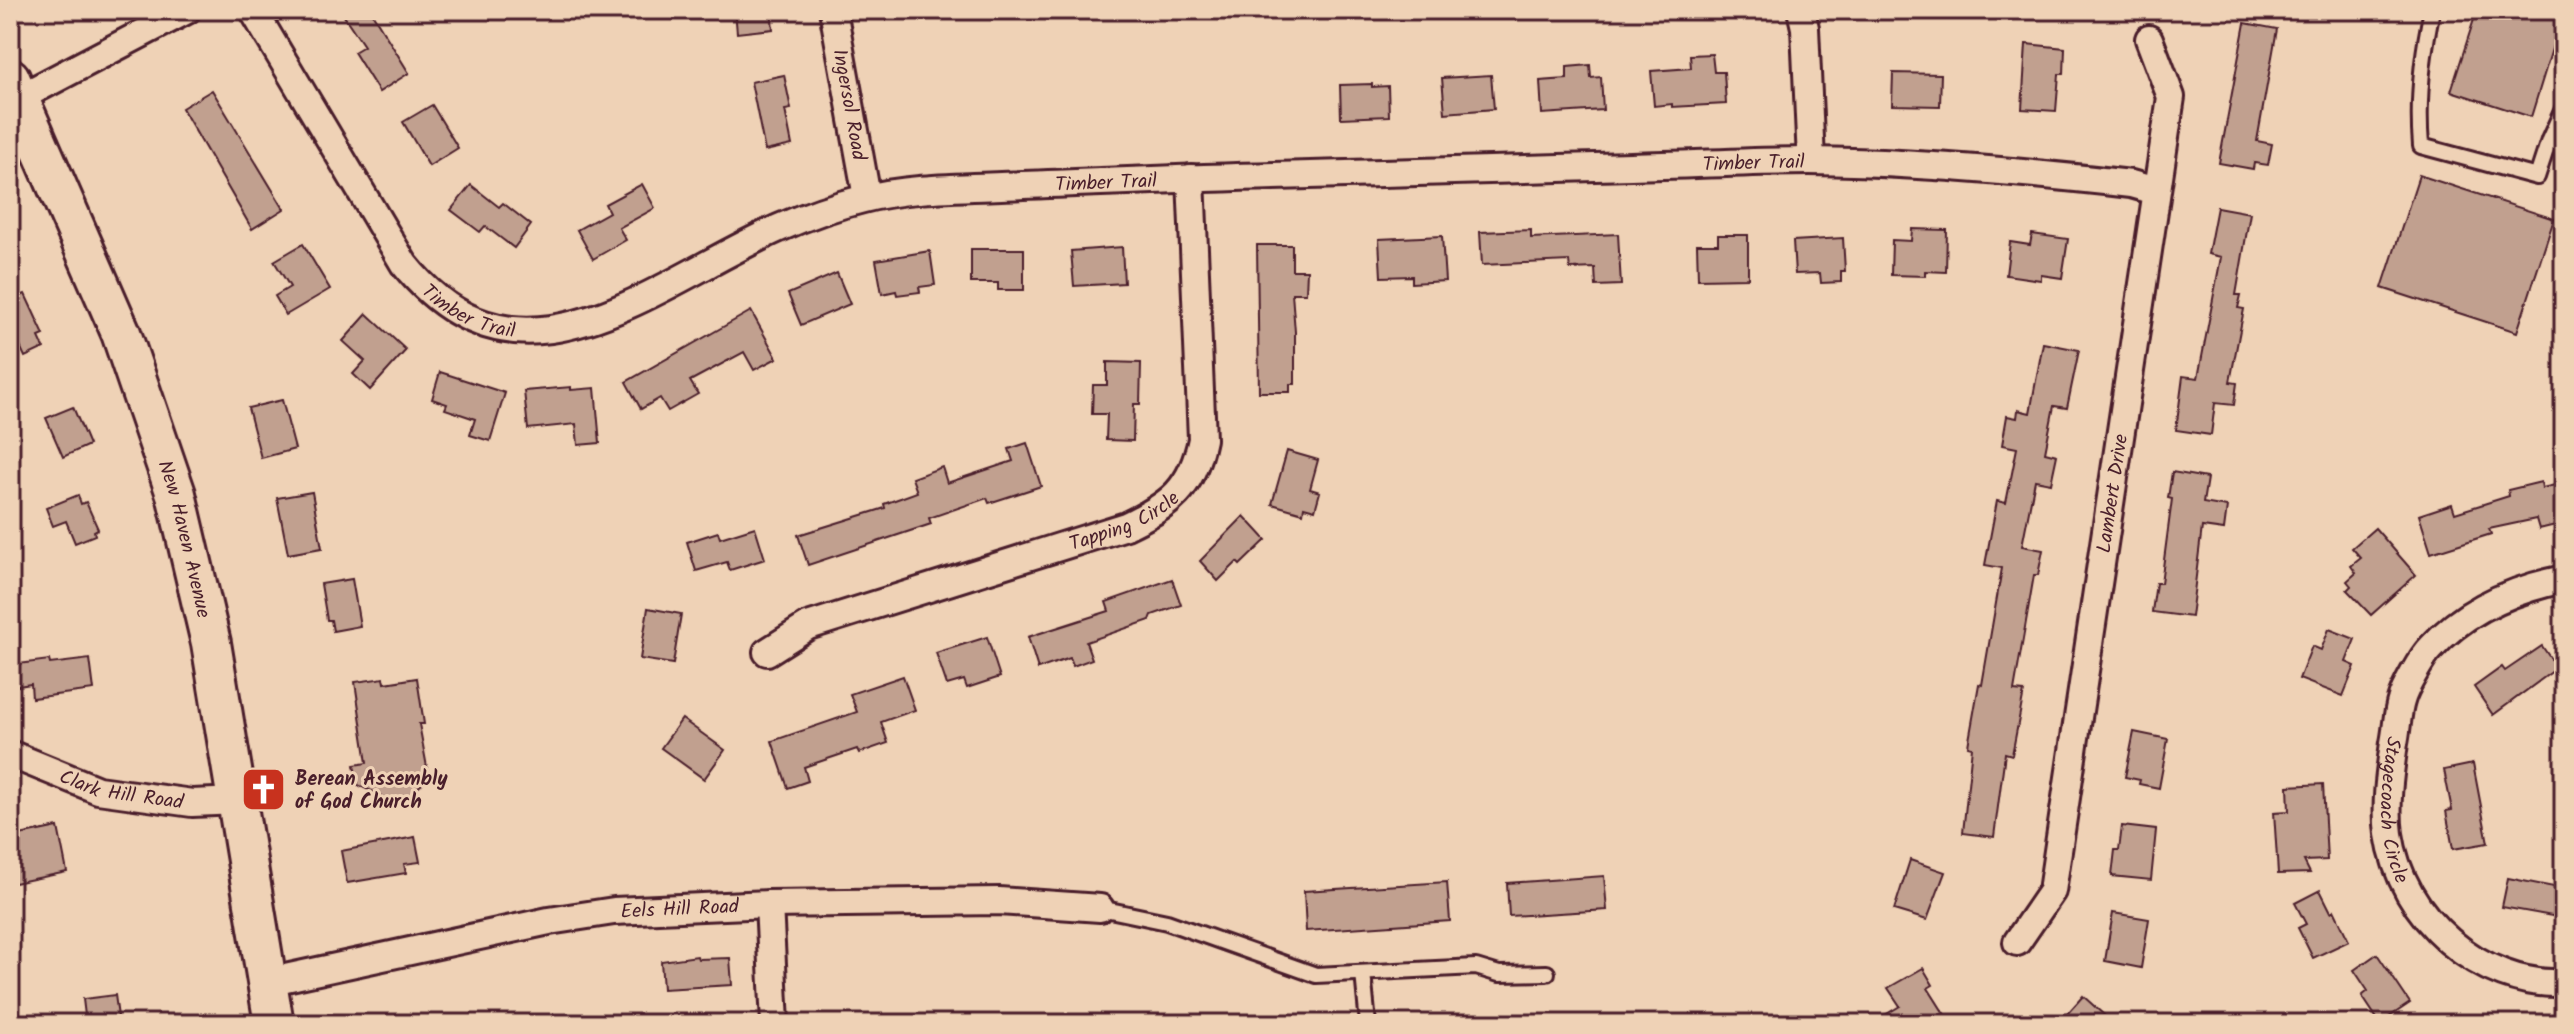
<svg xmlns="http://www.w3.org/2000/svg" width="2574" height="1034" viewBox="0 0 2574 1034" font-family="Kalam,sans-serif">
  <rect width="100%" height="100%" fill="#efd2b6"/>
  <filter id="ink" filterUnits="userSpaceOnUse"><feTurbulence type="fractalNoise" baseFrequency=".0125" numOctaves="2"/><feDisplacementMap in="SourceGraphic" scale="16" xChannelSelector="R" yChannelSelector="G"/><feConvolveMatrix kernelMatrix="1 2 1 2 8 2 1 2 1" color-interpolation-filters="sRGB"/></filter>
  <g filter="url(#ink)">
    <g fill="#c1a08f" stroke="#4a1f2b" stroke-width="2">
      <path d="M340 10H370L409 73 379 92 354 52 364 46Z"/>
      <path d="M735 10H771L773 29 737 33Z"/>
      <path d="M2477 10H2564L2531 117 2451 91Z"/>
      <path d="M2245 23 2277 29 2257 141 2272 144 2268 165 2254 163 2253 169 2219 163Z"/>
      <path d="M2026 44 2065 48 2064 74H2059L2056 111 2022 109Z"/>
      <path d="M1712 54 1714 72H1724L1726 104 1672 107V104L1654 106 1651 71 1691 68 1690 55Z"/>
      <path d="M1590 65 1591 78 1601 77 1603 110 1542 114 1540 81 1567 79V67Z"/>
      <path d="M1893 73 1941 74 1940 106 1892 105Z"/>
      <path d="M784 75 791 109 785 110 792 145 765 151 751 82Z"/>
      <path d="M1491 75 1494 109 1445 113 1442 78Z"/>
      <path d="M1372 84V87L1388 86 1389 116 1341 118 1340 85Z"/>
      <path d="M212 90 284 209 252 229 182 108Z"/>
      <path d="M432 105 458 148 429 166 403 122Z"/>
      <path d="M2419 175 2554 219 2517 332 2382 288Z"/>
      <path d="M642 184 655 208 619 228 626 240 593 259 577 230 609 212 605 204Z"/>
      <path d="M471 185 499 207 503 203 531 225 514 248 485 226 480 232 451 210Z"/>
      <path d="M2217 207 2250 213 2236 295H2241L2238 308 2244 309 2230 382 2237 383 2234 405 2215 403 2211 435 2176 430 2183 376 2198 378 2221 257 2208 254Z"/>
      <path d="M1912 229 1947 230 1946 272 1925 271V276L1891 275 1892 240 1911 241Z"/>
      <path d="M1531 230V238L1618 234 1621 285 1596 286 1595 268 1570 269 1569 261 1482 265 1480 232Z"/>
      <path d="M2032 234 2068 239 2062 278 2041 275V280L2006 275 2010 242 2030 245Z"/>
      <path d="M1718 235H1748V278L1698 279 1697 244H1718Z"/>
      <path d="M1442 236 1445 281 1412 283V276L1381 277 1379 239Z"/>
      <path d="M1843 238 1845 271H1841V282L1821 283 1820 273 1795 274 1793 241Z"/>
      <path d="M303 244 330 289 286 315 275 296 290 287 274 261Z"/>
      <path d="M1257 245H1292V270H1307L1306 293H1292L1295 332V384H1290V392H1259Z"/>
      <path d="M1122 247 1124 283 1074 286 1071 251Z"/>
      <path d="M971 249H1024V290H998V283H971Z"/>
      <path d="M930 251 935 285 919 287 920 292 897 295 896 291 882 294 876 260Z"/>
      <path d="M837 273 850 304 801 325 788 294Z"/>
      <path d="M25 294 44 335 39 337 44 348 25 357 20 346 10 350V300Z"/>
      <path d="M751 311 777 358 754 370 744 352 690 381 698 394 668 411 660 398 641 409 626 382Z"/>
      <path d="M367 314 406 350 370 390 353 374 365 361 343 341Z"/>
      <path d="M2043 343 2079 350 2067 408 2054 406 2045 452 2057 455 2051 483 2035 480 2022 546 2043 550 2038 575H2034L2014 691 2024 692 2012 755 2005 753 1994 837 1963 833 1972 747 1968 746 1979 684 1982 685 2002 568 1985 565 1997 501 2006 503 2017 448 2002 445 2007 416 2017 418 2018 410 2030 413Z"/>
      <path d="M1107 362 1141 363 1140 404H1134L1133 441 1106 440 1107 414H1092L1093 385H1107Z"/>
      <path d="M440 372 505 393 490 441 470 435 475 419 445 409 447 404 432 399Z"/>
      <path d="M571 387V390L595 388 600 443 578 445 576 424 528 429 524 391Z"/>
      <path d="M282 400 295 449 261 458 248 408Z"/>
      <path d="M73 407 89 445 63 457 46 418Z"/>
      <path d="M1027 443 1041 486 989 503 987 498 929 518 931 524 808 565 798 535 885 508 884 504 917 492 912 478 942 467 947 483 1013 461 1009 449Z"/>
      <path d="M1287 451 1318 460 1310 489 1320 492 1315 510 1304 507 1303 513 1272 504Z"/>
      <path d="M2172 472 2207 478 2203 503 2227 507 2224 530 2202 527 2191 617 2152 612 2156 583H2161L2172 499 2168 498Z"/>
      <path d="M2541 482 2542 488 2564 483V523L2539 529 2536 519 2489 529 2491 534 2431 553 2419 515 2452 504 2455 513 2509 496 2508 490Z"/>
      <path d="M312 492 322 548 288 554 277 498Z"/>
      <path d="M78 495 81 504 86 502 98 529 94 531 95 535 75 543 66 521 53 526 46 508Z"/>
      <path d="M1244 516 1266 540 1240 565 1237 562 1218 581 1200 561Z"/>
      <path d="M755 527 765 559 730 570 727 562 696 571 687 542 718 532 720 538Z"/>
      <path d="M2375 528 2416 575 2371 615 2347 590 2351 586 2347 581 2356 573 2351 566 2361 558 2352 548Z"/>
      <path d="M352 579 360 626 333 631 331 620H327L321 584Z"/>
      <path d="M1172 579 1181 605 1152 615 1150 620 1086 642 1092 659 1073 666 1070 658 1038 669 1028 637 1109 611 1106 602Z"/>
      <path d="M648 608 681 614 673 664 640 659Z"/>
      <path d="M2329 629 2355 639 2346 662 2355 666 2343 696 2299 679 2312 646 2321 650Z"/>
      <path d="M987 637 1000 677 967 688 964 680 947 685 936 653Z"/>
      <path d="M2542 646 2557 668 2493 715 2474 687 2502 667 2505 671Z"/>
      <path d="M90 659 94 690 32 698 31 684 12 687 10 665 49 660 50 664Z"/>
      <path d="M903 676 915 710 881 722 888 743 859 753 857 749 804 767 808 781 788 788 772 741 857 712 850 694Z"/>
      <path d="M384 678 385 683 417 678 424 724H419L429 778 414 791 415 798 383 804 382 796 358 785 354 765 367 763 355 682Z"/>
      <path d="M682 719 725 750 704 779 661 748Z"/>
      <path d="M2134 732 2168 739 2159 788 2139 784 2140 780 2125 777Z"/>
      <path d="M2473 764 2488 843 2453 849 2446 811 2452 810 2444 770Z"/>
      <path d="M2323 784 2327 860 2304 861 2310 873 2278 874 2274 812 2289 811 2288 786Z"/>
      <path d="M2122 826 2156 830 2151 880 2112 876 2115 850H2119Z"/>
      <path d="M58 827 67 872 14 883 13 878H10V837Z"/>
      <path d="M415 837 420 862 404 864 406 873 347 883 341 851Z"/>
      <path d="M1910 860 1945 872 1927 920 1894 910Z"/>
      <path d="M1604 876 1607 910 1509 916 1507 883Z"/>
      <path d="M2508 878 2564 889V918L2502 907Z"/>
      <path d="M1447 882 1450 921 1306 931 1304 891Z"/>
      <path d="M2320 890 2331 912 2334 910 2349 941 2313 958 2298 928 2306 924 2295 903Z"/>
      <path d="M2113 913 2149 919 2141 968 2105 961Z"/>
      <path d="M2377 954 2410 1003 2380 1023 2362 996 2368 991 2354 970Z"/>
      <path d="M697 956 698 959 730 958 732 985 663 989 661 961Z"/>
      <path d="M1923 968 1933 985 1928 988 1945 1015 1930 1024H1870L1900 1006 1888 988Z"/>
      <path d="M115 995 119 1024H86L83 999Z"/>
      <path d="M2083 996 2114 1024H2058Z"/>
    </g>
    <g fill="none" stroke-linecap="round" stroke-linejoin="round">
      <defs>
        <g id="lane">
          <path d="M2432 10C2422 56 2417 99 2421 146L2537 177 2549 140 2564 107"/>
          <path d="M1100 908 1167 922 1316 975 1476 967 1499 974 1547 973"/>
          <path d="M1363 973 1368 1024"/>
        </g>
        <g id="street">
          <path id="s1" d="M253 10 404 264C519 408 656 282 779 228 806 216 834 206 863 199 914 186 971 188 1023 185 1107 182 1190 178 1274 176 1393 173 1512 170 1631 166 1691 165 1751 161 1810 161 1917 162 2025 172 2131 184L2156 191"/>
          <path id="s2" d="M833 10 867 197"/>
          <path d="M1801 10 1805 28 1811 161"/>
          <path d="M19 98 187 10"/>
          <path id="s3" d="M2564 579C2515 589 2465 610 2431 648 2422 657 2404 689 2401 701 2397 714 2397 729 2394 743 2390 772 2385 805 2389 834 2401 917 2480 987 2564 983"/>
          <path id="s4" d="M767 652 808 626 1126 526C1170 505 1192 489 1202 439L1191 178"/>
          <path id="s5" d="M10 754 98 790 192 803 238 801"/>
          <path d="M769 904 775 1024"/>
          <path id="s6" d="M2017 942 2052 891 2171 97 2149 39"/>
          <path id="s7" d="M267 982 549 921 614 911 769 904 999 901 1100 908"/>
        </g>
        <g id="secondary">
          <path id="s8" d="M10 78 121 333 176 494 211 643 274 1024"/>
        </g>
      </defs>
      <use href="#lane" stroke="#4a1f2b" stroke-width="20"/>
      <use href="#street" stroke="#4a1f2b" stroke-width="32"/>
      <use href="#secondary" stroke="#4a1f2b" stroke-width="44"/>
      <use href="#lane" stroke="#efd2b6" stroke-width="14"/>
      <use href="#street" stroke="#efd2b6" stroke-width="26"/>
      <use href="#secondary" stroke="#efd2b6" stroke-width="38"/>
    </g>
  </g>
  <defs>
    <symbol id="church-square" viewBox="-11 -11 22 22"><rect x="-9" y="-9" width="18" height="18" rx="4" fill="#c8321e" stroke="#efd2b6"/><path d="M-1.2-6h2.4v3.5h3.3v2.4h-3.3V6h-2.4V-.1h-3.3v-2.4h3.3Z" fill="#fff"/></symbol>
  </defs>
  <g fill-rule="evenodd">
    <use href="#church-square" x="238" y="764" width="51" height="51"/>
  </g>
  <g text-anchor="middle" stroke-width="6" stroke-linejoin="round" paint-order="stroke">
    <g font-size="20" fill="#4a1f2b" stroke="#efd2b6">
      <text dy="7" stroke="none"><textPath href="#s2" startOffset="96">Ingersol Road</textPath></text>
      <text dy="7" stroke="none"><textPath href="#s1" startOffset="1696">Timber Trail</textPath></text>
      <text dy="7" stroke="none"><textPath href="#s1" startOffset="1048">Timber Trail</textPath></text>
      <text dy="7" stroke="none"><textPath href="#s1" startOffset="378">Timber Trail</textPath></text>
      <text dy="7" stroke="none"><textPath href="#s6" startOffset="464">Lambert Drive</textPath></text>
      <text dy="7" stroke="none"><textPath href="#s4" startOffset="382">Tapping Circle</textPath></text>
      <text dy="7" stroke="none"><textPath href="#s8" startOffset="494">New Haven Avenue</textPath></text>
      <text dy="7" stroke="none"><textPath href="#s5" startOffset="118">Clark Hill Road</textPath></text>
      <text dy="7" stroke="none"><textPath href="#s3" startOffset="324">Stagecoach Circle</textPath></text>
      <text dy="7" stroke="none"><textPath href="#s7" startOffset="420">Eels Hill Road</textPath></text>
    </g>
    <g font-size="20" font-weight="bold" fill="#4a1f2b" stroke="#efd2b6" text-anchor="start">
      <text x="295" y="785">Berean Assembly<tspan x="295" dy="23">of God Church</tspan></text>
    </g>
  </g>
  <rect width="2574" height="1034" fill="none" stroke="#efd2b6" stroke-width="40"/>
  <rect x="20" y="20" width="2534" height="994" fill="none" stroke="#4a1f2b" stroke-width="3" filter="url(#ink)"/>
</svg>
